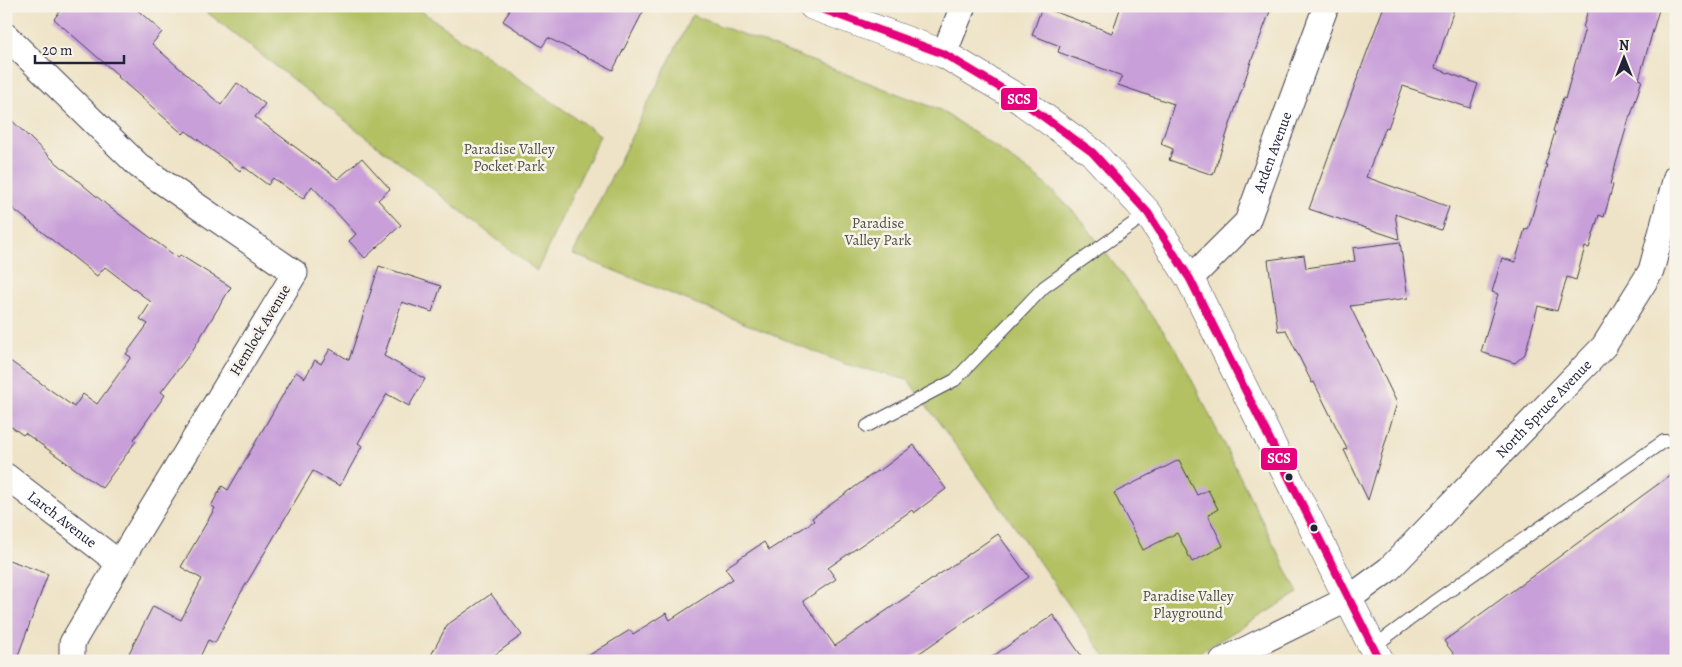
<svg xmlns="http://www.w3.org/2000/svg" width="1682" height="667" viewBox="0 0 1682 667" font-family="Alegreya,serif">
  <rect width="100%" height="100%" fill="#f7f3e8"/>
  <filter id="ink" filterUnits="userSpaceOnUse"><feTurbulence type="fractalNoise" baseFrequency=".02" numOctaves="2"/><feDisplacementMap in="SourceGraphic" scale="10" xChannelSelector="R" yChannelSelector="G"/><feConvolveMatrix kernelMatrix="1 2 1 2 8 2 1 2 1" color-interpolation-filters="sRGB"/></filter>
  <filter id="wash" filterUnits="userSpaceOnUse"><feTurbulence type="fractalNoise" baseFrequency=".0096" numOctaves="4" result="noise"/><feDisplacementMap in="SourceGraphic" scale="20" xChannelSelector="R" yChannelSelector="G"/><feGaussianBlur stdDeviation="1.12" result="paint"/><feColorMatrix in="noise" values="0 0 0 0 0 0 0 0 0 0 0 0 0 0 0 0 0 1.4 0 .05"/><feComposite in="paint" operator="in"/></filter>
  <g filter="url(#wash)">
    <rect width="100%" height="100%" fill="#eee3c6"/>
    <g fill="#b3c164" stroke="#6a7250">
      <path d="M199 6H414L600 135 537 271Z"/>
      <path d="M692 15 940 110 990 143 1042 181 1080 218 1176 348 1298 593 1186 661H1108L1010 520 908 380 845 364 573 254Z"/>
    </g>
    <g id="blocks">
      <g fill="#c89fd9">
        <path d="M64 6H133L162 32 152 44 221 105 237 83 265 104 255 117 338 179 362 158 390 189 378 200 401 225 365 258 349 241 356 234 312 186 303 199 273 178 268 185 243 166 240 171 186 131 183 134 118 77 119 76 54 19Z"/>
        <path d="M512 6H646L613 70 548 38 542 47 503 21Z"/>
        <path d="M1121 6H1272L1252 59 1213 175 1169 160 1173 149 1161 144 1174 104 1118 85 1122 76 1058 52 1060 46 1032 35 1042 7 1112 33Z"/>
        <path d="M1384 6H1455L1435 68 1478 84 1470 108 1403 86 1388 128 1386 127 1366 177 1449 207 1441 230 1395 214 1399 239 1309 209Z"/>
        <path d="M1589 6H1660L1639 79 1642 80 1631 115H1630L1610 184 1613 185 1604 217 1599 215 1589 248 1585 247 1576 280 1567 277 1557 311 1538 306 1525 354 1515 363 1481 352 1498 294 1492 292 1502 258 1515 262 1525 229 1528 230 1547 165H1545L1555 132 1553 131 1563 98 1565 99 1585 28H1583Z"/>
        <path d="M6 115 52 159 108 206 178 258 180 255 231 287 192 351 161 392 165 395 134 439 136 441 102 488 25 433 23 435 6 423V358L74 407 83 394 97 404 131 357 126 354 148 324 140 319 151 302 105 267 97 276 6 203Z"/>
        <path d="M1400 242 1408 298 1350 306 1397 403 1368 500 1344 450 1347 449 1314 382 1312 383 1286 330 1278 331 1268 260 1304 255 1306 268 1355 261 1353 248Z"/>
        <path d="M379 266 441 286 432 312 402 302 384 356 425 379 409 406 387 394 358 443 362 446 340 486 313 471 239 596 215 643 208 640 198 661H125L153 606 181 620 202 579 181 567 215 508 211 506 222 486 228 490 296 372 305 378 315 360 321 364 330 349 349 360Z"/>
        <path d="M914 445 946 489 914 513 912 510 828 568 836 579 803 601 835 646 998 534 1029 577 908 661H580L630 630 633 634 666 613 670 620 733 579 725 568 764 542 769 550 814 521 812 518 877 471 878 472Z"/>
        <path d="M1179 460 1197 495 1208 490 1218 509 1208 515 1223 546 1192 562 1177 533 1143 550 1114 493Z"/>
        <path d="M1676 471V661H1459L1444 641Z"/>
        <path d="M6 559 48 574 16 661H6Z"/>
        <path d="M491 594 522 635 486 661H428L447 625Z"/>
        <path d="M1053 615 1085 661H986Z"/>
      </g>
    </g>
  </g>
  <g filter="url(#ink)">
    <use href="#blocks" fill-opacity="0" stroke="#413f50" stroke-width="1"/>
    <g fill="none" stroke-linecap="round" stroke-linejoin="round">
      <defs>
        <g id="service">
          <path d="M867 426 955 380 1044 287 1148 213"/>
          <path d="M1373 647 1432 603 1664 441 1676 442"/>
        </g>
        <g id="minor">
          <path d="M6 36 139 166 295 273 119 563 72 643V661"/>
          <path d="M944 54 963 6"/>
          <path id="s1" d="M1190 279 1247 222 1326 6"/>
          <path id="s2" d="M6 476 119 563"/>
          <path id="s3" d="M1222 661 1348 599 1389 569 1604 346 1651 271 1676 177"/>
        </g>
        <path id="tertiary" d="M813 6 944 54 1016 97 1092 152 1148 213 1190 279 1348 599 1380 661"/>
      </defs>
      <use href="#service" stroke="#413f50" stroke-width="14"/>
      <use href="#minor" stroke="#413f50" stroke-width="27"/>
      <use href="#tertiary" stroke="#413f50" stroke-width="29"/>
      <use href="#service" stroke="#fff" stroke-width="12"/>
      <use href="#minor" stroke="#fff" stroke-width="25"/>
      <use href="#tertiary" stroke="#fff" stroke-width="28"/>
      <defs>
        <path id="bus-1" d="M814 6 944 54 1016 97 1092 152 1148 213 1190 279 1380 661"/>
      </defs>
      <use href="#bus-1" stroke="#f7f3e8" stroke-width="11"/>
      <use href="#bus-1" stroke="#e5007d" stroke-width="8"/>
    </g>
  </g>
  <g fill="#22223b" stroke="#f7f3e8" stroke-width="2">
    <circle cx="1289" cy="477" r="4.5"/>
    <circle cx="1314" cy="528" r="4.5"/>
  </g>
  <g text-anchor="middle" stroke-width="5" stroke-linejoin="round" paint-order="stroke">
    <g font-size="15" fill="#4e5247" stroke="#f7f3e8">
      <text x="509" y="154">Paradise Valley<tspan x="509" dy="17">Pocket Park</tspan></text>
      <text x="878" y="228">Paradise<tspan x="878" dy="17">Valley Park</tspan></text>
      <text x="1188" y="601">Paradise Valley<tspan x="1188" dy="17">Playground</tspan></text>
    </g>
    <g font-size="15" fill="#22223b" stroke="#f7f3e8">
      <text dy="5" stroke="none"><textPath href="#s1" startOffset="155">Arden Avenue</textPath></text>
      <text transform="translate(260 330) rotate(-59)" y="5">Hemlock Avenue</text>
      <text dy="5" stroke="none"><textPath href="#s3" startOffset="414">North Spruce Avenue</textPath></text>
      <text dy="5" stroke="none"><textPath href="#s2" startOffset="71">Larch Avenue</textPath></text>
    </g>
  </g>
  <g stroke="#f7f3e8" stroke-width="2">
    <rect x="1000" y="87" width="38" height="24" rx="5" fill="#e5007d"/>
    <rect x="1260" y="447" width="38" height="24" rx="5" fill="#e5007d"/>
  </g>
  <g font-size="14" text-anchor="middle" font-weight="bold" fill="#fff">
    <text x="1019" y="104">SCS</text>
    <text x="1279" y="463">SCS</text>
  </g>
  <rect width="1682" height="667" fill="none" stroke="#f7f3e8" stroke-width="25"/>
  <g transform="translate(1624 58)" stroke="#f7f3e8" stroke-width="4" paint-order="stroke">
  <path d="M0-4L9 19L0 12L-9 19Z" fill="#22223b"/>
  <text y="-8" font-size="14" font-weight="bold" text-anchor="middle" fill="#22223b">N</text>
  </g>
  <path d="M35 55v8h89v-8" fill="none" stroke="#22223b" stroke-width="2.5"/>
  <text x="42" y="55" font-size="15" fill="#22223b" stroke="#f7f3e8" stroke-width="4" paint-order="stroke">20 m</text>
</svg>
